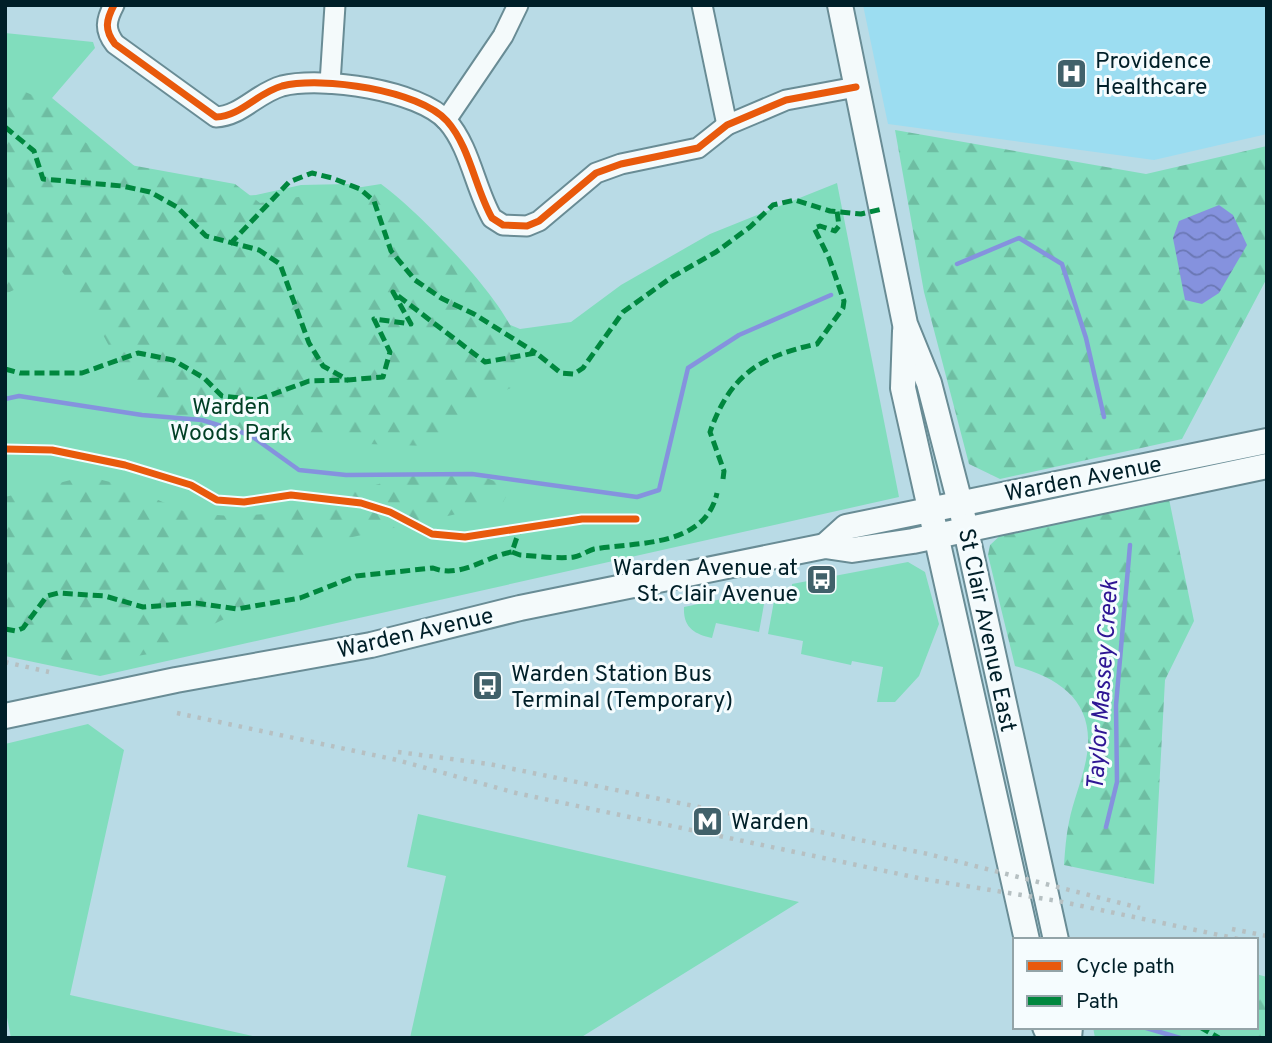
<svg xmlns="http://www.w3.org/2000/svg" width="1272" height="1043" viewBox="0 0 1272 1043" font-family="Overpass,sans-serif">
  <defs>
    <pattern id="forest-firs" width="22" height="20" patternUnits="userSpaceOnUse" patternTransform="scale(1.75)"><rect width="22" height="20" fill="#81ddbd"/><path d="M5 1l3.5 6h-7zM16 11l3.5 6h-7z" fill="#6ebda2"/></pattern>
    <pattern id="water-waves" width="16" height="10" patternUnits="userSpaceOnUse" patternTransform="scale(1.75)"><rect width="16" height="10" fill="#8592de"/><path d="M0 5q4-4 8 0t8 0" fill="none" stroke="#6a77b4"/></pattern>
  </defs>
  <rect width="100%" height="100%" fill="#b9dbe6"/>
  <path fill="#9cddf1" d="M863 5H1267V134L1154 160 888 124Z"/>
  <g fill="#81ddbd">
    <path d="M5 33 93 42 95 48 52 98 149 178 197 199 256 195 301 185 348 184 373 192 447 299 520 329 571 322 621 285 710 234 837 183 899 497 100 676 5 656Z"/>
    <path d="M908 562 925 572 939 624 919 676 895 702H877L883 667 852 661 851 665 801 654 803 641 768 634 776 590 792 586V584Z"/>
    <path d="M760 591 766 593 759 632 716 623 712 638C695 634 683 628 684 607Z"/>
    <path d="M88 724 124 750 70 995 261 1038H11L5 1007V744Z"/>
    <path d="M418 814 799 902 580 1038H410L446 876 407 867Z"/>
    <path d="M1093 1027H1256L1267 1038H1095Z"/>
  </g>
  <g fill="url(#forest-firs)">
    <path d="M5 90 23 91 56 105 85 142 114 162 235 184 260 203 381 184C419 212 488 284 510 325 519 344 522 363 521 383L471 407 453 428 428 446 366 444 339 437 201 432 166 420 130 385 86 303 60 269 5 294Z"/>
    <path d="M895 130 1146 174 1267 146V278L1182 439 1000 479 969 464 924 292Z"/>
    <path d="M438 471 477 474 506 486V497L502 504 330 542 231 616 149 654 76 666 24 642 5 629V497L86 476 126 486 188 513 231 516 282 513 402 477Z"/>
    <path d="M1169 499 1194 621 1165 680 1154 884 1064 865C1065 850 1066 836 1069 822 1073 801 1082 781 1086 760 1097 705 1064 679 1015 666L988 555 990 545 1003 533Z"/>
    <path d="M1256 974 1267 977V1038H1227L1210 1027H1256Z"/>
  </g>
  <path fill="url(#water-waves)" d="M1219 205 1233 215 1247 245 1219 293 1202 304 1185 300 1173 238 1179 221Z"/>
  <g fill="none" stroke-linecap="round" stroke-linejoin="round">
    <g stroke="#8592de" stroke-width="4.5">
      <path d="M957 264 1019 238 1062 264 1086 338 1104 417"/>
      <path d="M5 399 19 396 142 415 202 420 250 435 299 470 346 475 472 474 637 497 659 490 688 368 739 335 831 295"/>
      <path d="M1106 827 1117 782 1116 705 1130 545"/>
      <path d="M1143 1027 1180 1038"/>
    </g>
    <defs>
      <g id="minor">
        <path d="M114 5C106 20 104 30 115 44L216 117C241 116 257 93 282 86 322 76 419 90 447 121 470 147 475 188 492 218L503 225 527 226 539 221 596 173 621 164 698 148 727 125 786 100 856 87"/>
        <path d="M702 5 727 125"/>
        <path d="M330 83 335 5"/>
        <path d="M446 120 503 36 518 5"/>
      </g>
      <g id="major">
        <path d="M840 5 905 324 929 383 960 503 1056 940"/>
        <path d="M905 331 903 388 1027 940"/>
        <path d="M825 546 846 527 1267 441"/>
        <path d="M5 716 176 680 371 645 520 608 825 546 852 550 913 541 1267 466"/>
        <path d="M1045 1027 1050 1038"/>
        <path d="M1069 1038 1070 1027"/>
      </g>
    </defs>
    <use href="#minor" stroke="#698c95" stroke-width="23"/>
    <use href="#major" stroke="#698c95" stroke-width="28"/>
    <use href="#minor" stroke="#f4fafb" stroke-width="19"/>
    <use href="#major" stroke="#f4fafb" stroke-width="24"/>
    <g stroke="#b6c0c2" stroke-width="4.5" stroke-dasharray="3.5 7" stroke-linecap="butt">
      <path d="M5 662 49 672"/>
      <path d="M177 713 397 760 516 793 923 879 1058 901 1243 940"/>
      <path d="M398 752 489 764 928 854 1140 908"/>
      <path d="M1232 929 1267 936"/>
    </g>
    <g stroke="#00873e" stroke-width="5" stroke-dasharray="10 5" stroke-linecap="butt">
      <path d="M5 127 34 151 43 179 122 186 150 192 177 207 206 236 259 250 280 264 309 343 323 366 348 380 383 377 390 352 374 319 411 324 393 292 485 362 536 353 561 373 574 374 583 368 623 312 672 277 716 252 750 227 773 205 795 200 830 211 861 214 882 209"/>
      <path d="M230 244 289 182 312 173 332 178 360 189 374 201 391 251 415 280 441 298 474 314 536 353"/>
      <path d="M5 369 20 373H82L138 353 173 360 204 378 222 396 257 400 309 381 348 380"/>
      <path d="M723 479 724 471 710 432C730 375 760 356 817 344L843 308 844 301 829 258 814 228 820 226 835 231 839 226 837 211"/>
      <path d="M512 552 520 555C535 556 559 559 574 557 581 556 587 551 594 549 635 542 705 548 717 493"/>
      <path d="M5 629 16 631 23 628 47 596 58 593 105 596 143 607 196 603 237 609 300 598 356 576 433 568C460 579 487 556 512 552L520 528"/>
      <path d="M1200 1027 1219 1038"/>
    </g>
    <defs>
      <g id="cycleway">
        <path d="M114 5C106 20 104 30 115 44L216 117C241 116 257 93 282 86 322 76 419 90 447 121 470 147 475 188 492 218L503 225 527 226 539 221 596 173 621 164 698 148 727 125 786 100 856 87"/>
        <path d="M5 449 52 450 125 465 191 485 217 500 244 502 291 495 361 503 390 512 432 534 465 537 582 519H636"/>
      </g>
    </defs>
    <use href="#cycleway" stroke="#f5fcfe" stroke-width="11"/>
    <use href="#cycleway" stroke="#e8590c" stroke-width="7"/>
  </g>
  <defs>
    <symbol id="hospital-square" viewBox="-11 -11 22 22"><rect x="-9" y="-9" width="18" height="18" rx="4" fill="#41616a" stroke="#f5fcfe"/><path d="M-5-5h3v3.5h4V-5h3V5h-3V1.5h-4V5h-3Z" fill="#fff"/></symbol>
    <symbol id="bus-square" viewBox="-11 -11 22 22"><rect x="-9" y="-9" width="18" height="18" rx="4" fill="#41616a" stroke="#f5fcfe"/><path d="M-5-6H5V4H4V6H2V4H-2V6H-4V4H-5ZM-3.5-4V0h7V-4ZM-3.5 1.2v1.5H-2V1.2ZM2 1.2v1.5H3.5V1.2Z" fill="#fff"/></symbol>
    <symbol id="metro-square" viewBox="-11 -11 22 22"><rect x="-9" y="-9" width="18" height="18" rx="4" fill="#41616a" stroke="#f5fcfe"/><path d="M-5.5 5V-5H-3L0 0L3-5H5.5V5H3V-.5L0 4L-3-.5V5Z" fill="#fff"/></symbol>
  </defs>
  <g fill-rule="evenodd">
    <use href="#hospital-square" x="1054" y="56" width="35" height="35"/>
    <use href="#bus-square" x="804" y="562" width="35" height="35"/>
    <use href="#bus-square" x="470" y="668" width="35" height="35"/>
    <use href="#metro-square" x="690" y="804" width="35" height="35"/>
  </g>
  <g text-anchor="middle" stroke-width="6" stroke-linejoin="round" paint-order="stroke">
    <g font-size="23" fill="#001f28" stroke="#f5fcfe" text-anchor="start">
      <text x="1095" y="68">Providence<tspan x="1095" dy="26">Healthcare</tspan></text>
      <text x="798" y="575" text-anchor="end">Warden Avenue at<tspan x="798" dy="26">St. Clair Avenue</tspan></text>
      <text x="511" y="681">Warden Station Bus<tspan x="511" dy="26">Terminal (Temporary)</tspan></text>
      <text x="731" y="829">Warden</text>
    </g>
    <g font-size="23" fill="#013f25" stroke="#f5fcfe">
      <text x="231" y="414">Warden<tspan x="231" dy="26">Woods Park</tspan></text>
    </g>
    <g font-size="23" fill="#001f28" stroke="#f5fcfe">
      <text transform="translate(1083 478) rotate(-11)" y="8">Warden Avenue</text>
      <text transform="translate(988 630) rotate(78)" y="8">St Clair Avenue East</text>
      <text transform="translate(415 632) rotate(-13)" y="8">Warden Avenue</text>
    </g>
    <g font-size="24" font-style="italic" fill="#2e1694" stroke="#f5fcfe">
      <text transform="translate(1102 685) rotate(-86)" y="8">Taylor Massey Creek</text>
    </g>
  </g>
  <rect width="1272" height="1043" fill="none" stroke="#001f28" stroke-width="14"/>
  <rect x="1013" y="938" width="245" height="91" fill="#f5fcfe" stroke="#93a4a8" stroke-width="2"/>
  <rect x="1027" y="961" width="35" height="10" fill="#e8590c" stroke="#93a4a8" stroke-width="2"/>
  <text x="1076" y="973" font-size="21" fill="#001f28">Cycle path</text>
  <rect x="1027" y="996" width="35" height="10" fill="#00873e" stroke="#93a4a8" stroke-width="2"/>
  <text x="1076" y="1008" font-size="21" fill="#001f28">Path</text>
</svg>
